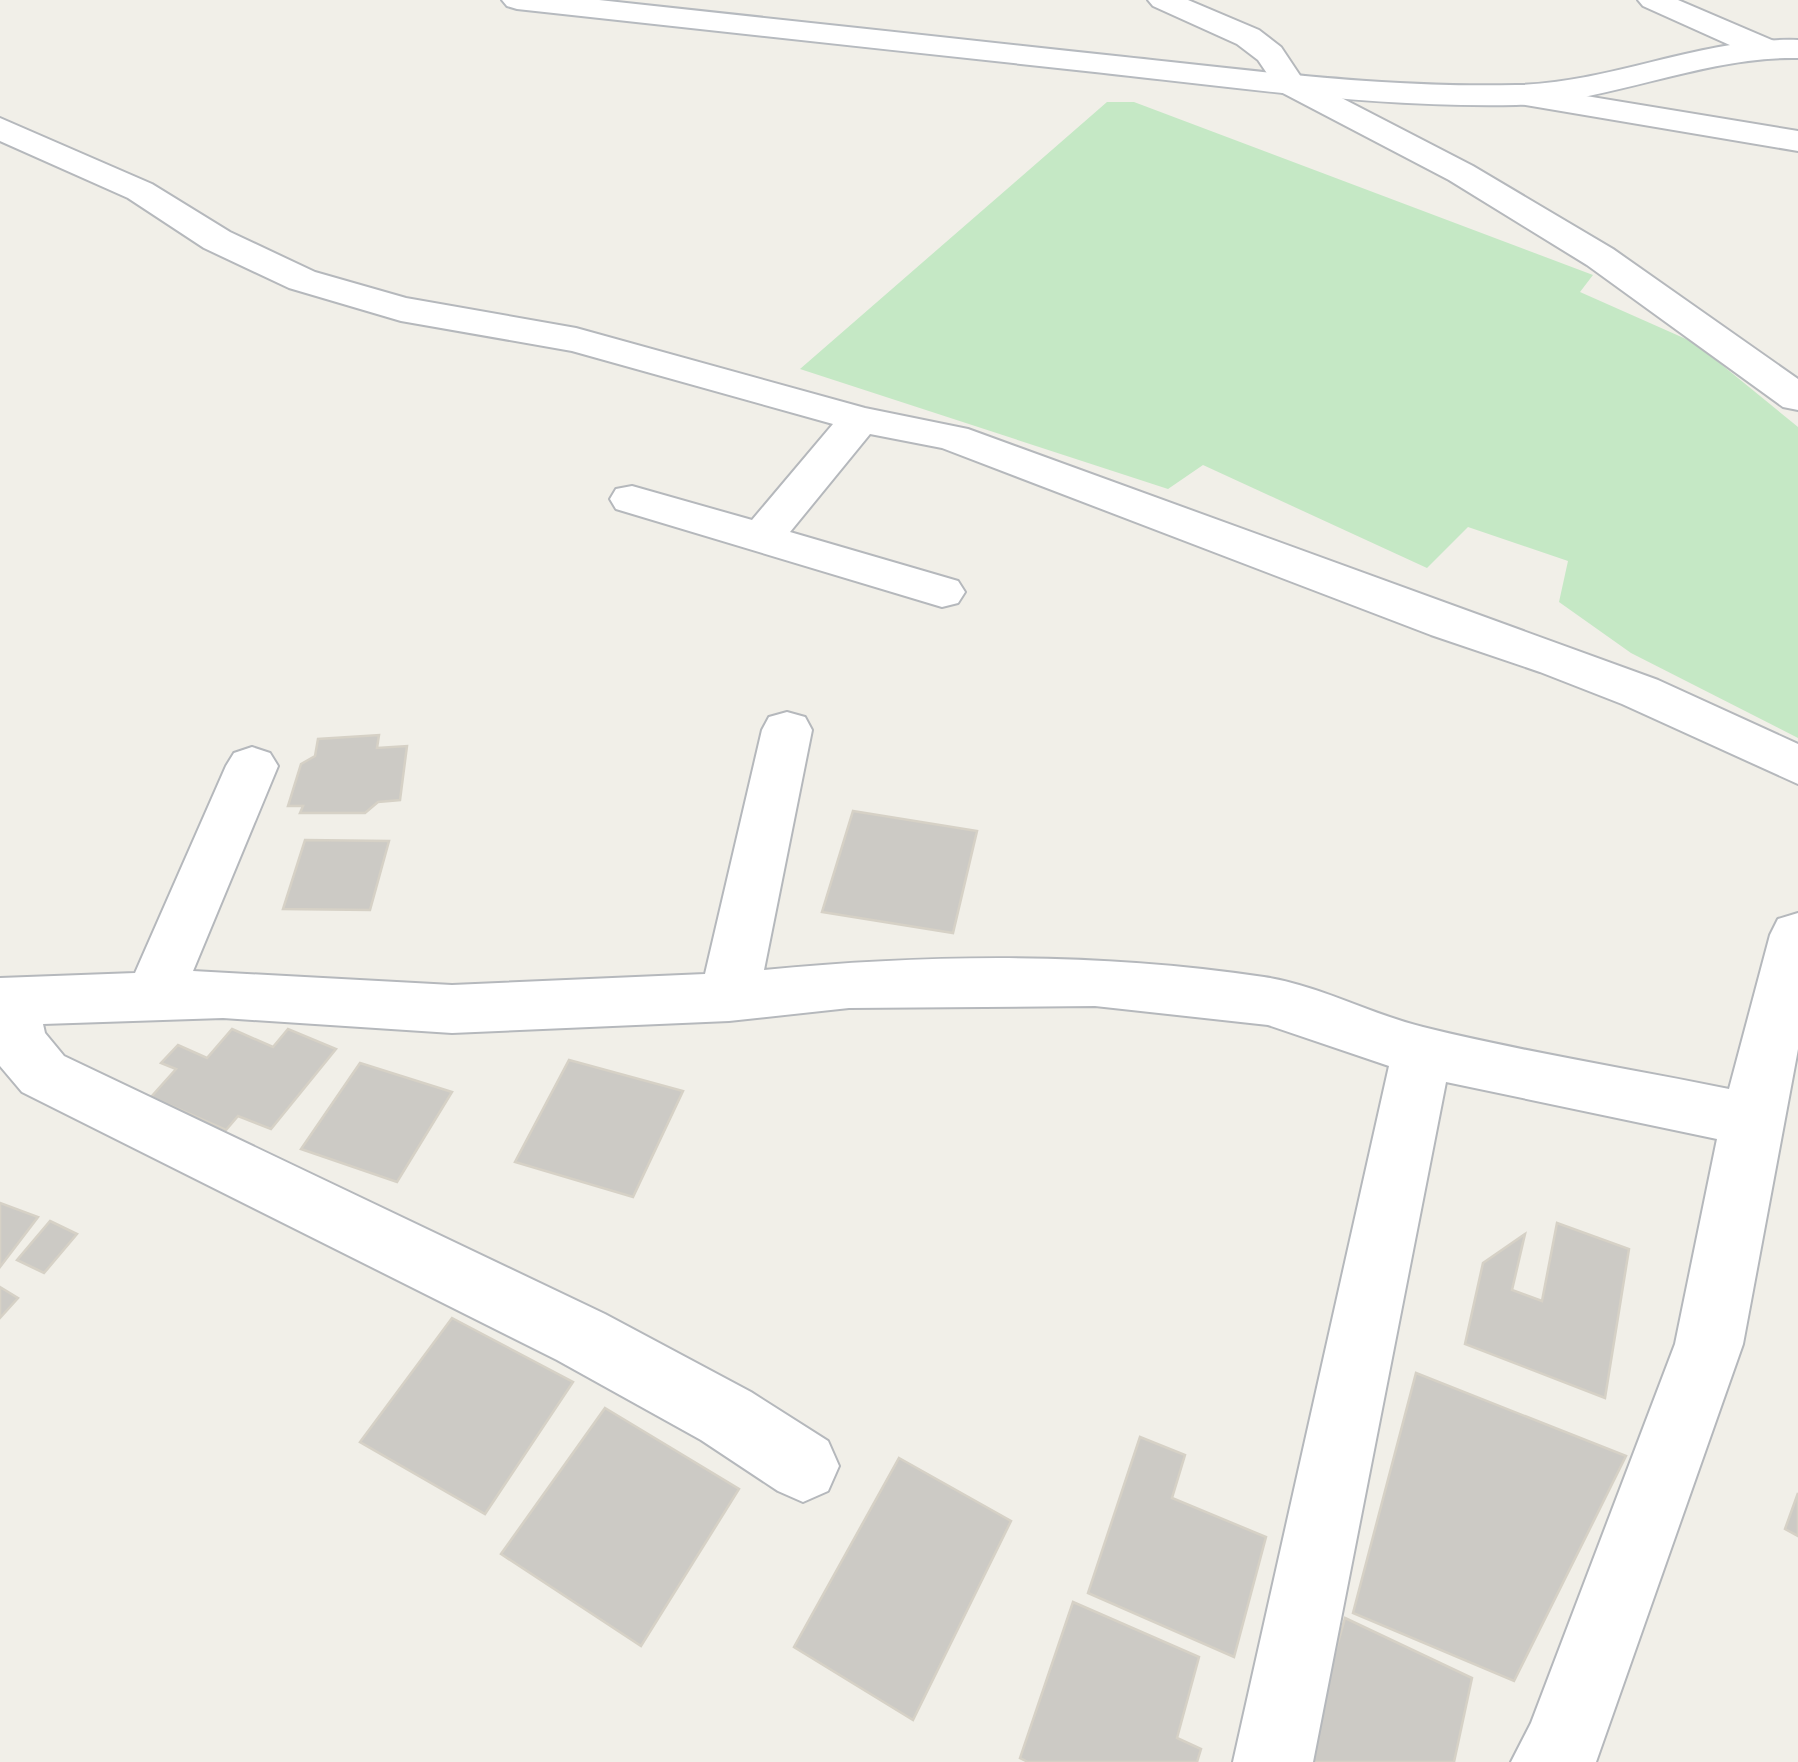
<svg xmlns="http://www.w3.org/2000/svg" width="1798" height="1762" viewBox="0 0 1798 1762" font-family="Barlow,sans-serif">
  <rect width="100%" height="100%" fill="#f1efe8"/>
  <path fill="#c5e8c5" d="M1107 102H1134L1593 275 1580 292 1695 343 1798 427V738L1631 653 1559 602 1568 561 1468 527 1427 568 1203 465 1168 489 800 369Z"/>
  <g fill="#cccac5" stroke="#d6d1c6" stroke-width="2.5">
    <path d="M379 735 377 748 407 746 400 800 378 802 365 813H300L303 806H288L301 764 315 756 318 739Z"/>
    <path d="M853 811 977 831 953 933 822 912Z"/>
    <path d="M305 840 389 841 370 910 283 909Z"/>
    <path d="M232 1029 273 1047 288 1029 336 1049 271 1129 238 1116 226 1130 151 1097 176 1069 161 1063 178 1045 207 1058Z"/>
    <path d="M569 1060 683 1091 633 1197 515 1162Z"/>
    <path d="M360 1063 452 1092 397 1182 301 1149Z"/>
    <path d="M0 1203 38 1217 0 1267Z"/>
    <path d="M50 1221 77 1234 44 1273 17 1260Z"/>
    <path d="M1557 1223 1629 1249 1605 1398 1465 1344 1483 1263 1525 1234 1512 1290 1542 1301Z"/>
    <path d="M0 1287 18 1298 0 1318Z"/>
    <path d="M452 1318 573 1382 485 1514 360 1442Z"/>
    <path d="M1416 1373 1626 1456 1514 1681 1353 1613Z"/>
    <path d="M605 1408 739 1489 641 1646 501 1554Z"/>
    <path d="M1140 1437 1185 1455 1172 1498 1266 1537 1234 1657 1088 1593Z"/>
    <path d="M899 1458 1011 1521 913 1720 794 1647Z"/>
    <path d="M1798 1493V1536L1785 1529Z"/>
    <path d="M1073 1602 1199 1657 1177 1738 1201 1749 1197 1762H1028L1020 1758Z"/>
    <path d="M1345 1618 1472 1678 1454 1762H1304Z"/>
  </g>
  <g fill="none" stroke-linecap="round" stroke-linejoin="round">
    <defs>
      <g id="street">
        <path d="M1148 0H1188L1259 30 1281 47 1301 77 1473 166 1613 249 1798 379V410L1783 407 1587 265 1449 180 1279 91 1258 60 1237 44 1153 6Z"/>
        <path d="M1638 0H1678L1774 41 1778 48 1774 55H1752L1643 6Z"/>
        <path d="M1519 85 1798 131V151L1508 102 1503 95 1508 88Z"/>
        <path d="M0 118 152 184 230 232 315 272 406 298 576 328 865 408 968 429 1658 680 1798 744V784L1622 704 1540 672 1431 635 942 448 870 434 790 532 958 581 965 592 958 603 942 607 616 509 610 499 616 489 632 486 752 520 833 424 572 351 401 321 289 288 204 248 128 198 0 141Z"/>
        <path d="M787 712 805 717 812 730 764 970C930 954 1099 952 1264 977 1318 985 1370 1014 1423 1027 1523 1052 1627 1068 1729 1089L1770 935 1778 919 1798 913V1049L1743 1344 1596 1762H1511L1531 1723 1675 1344 1717 1139 1446 1082 1313 1762H1233L1389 1066 1268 1025 1095 1006 849 1008 729 1021 452 1033 223 1018 43 1024 45 1033 64 1056 605 1314 751 1392 828 1441 839 1466 828 1491 803 1502 778 1491 701 1440 557 1360 22 1092 0 1066V978L135 973 226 766 234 753 252 747 270 753 278 766 193 971 452 985 705 974 762 730 769 717Z"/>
      </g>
      <path id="secondary" d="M502 0H599C774 19 950 38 1125 57 1254 71 1386 88 1516 85 1612 83 1703 37 1798 40V58C1703 56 1612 102 1516 105 1376 108 1234 87 1095 72 902 51 710 30 517 9L507 6Z"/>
    </defs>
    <use href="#street" stroke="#b5b8bc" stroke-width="4"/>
    <use href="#secondary" stroke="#b6babf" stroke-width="4"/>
    <use href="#street" fill="#fff" fill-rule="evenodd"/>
    <use href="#secondary" fill="#fff" fill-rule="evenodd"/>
  </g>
</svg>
